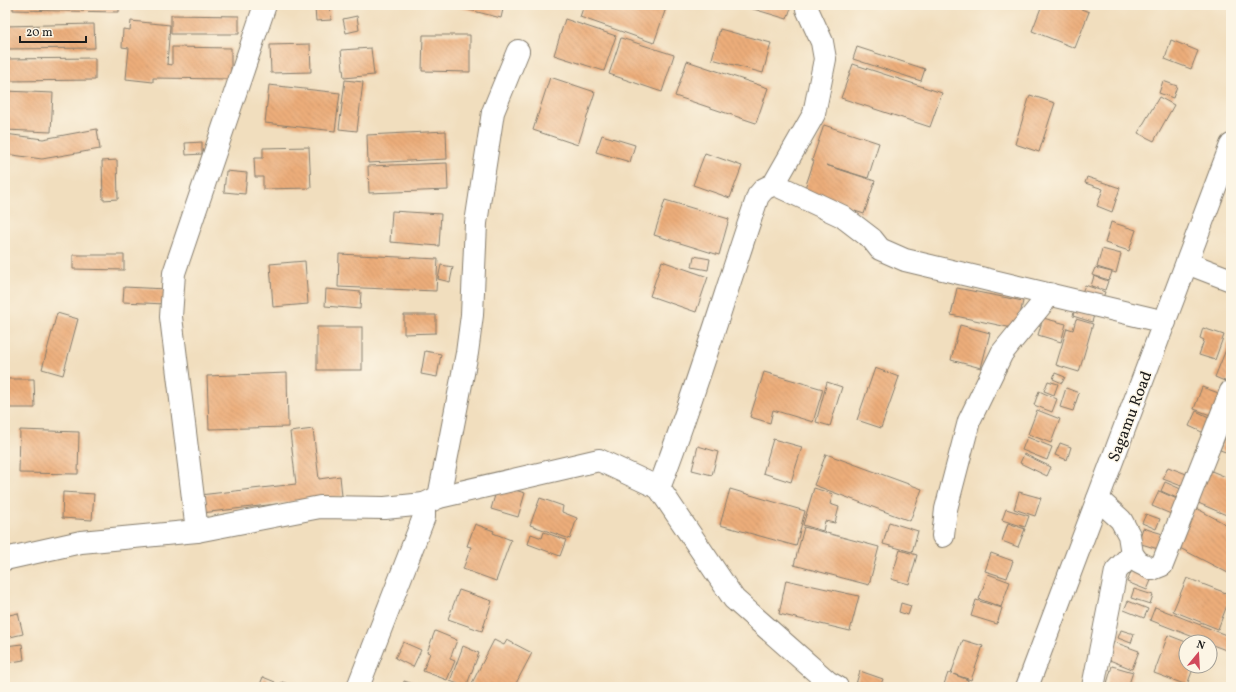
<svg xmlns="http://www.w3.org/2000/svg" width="1236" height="692" viewBox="0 0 1236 692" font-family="Vollkorn,serif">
  <defs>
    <pattern id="building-back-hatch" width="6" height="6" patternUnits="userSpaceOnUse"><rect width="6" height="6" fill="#ecad7a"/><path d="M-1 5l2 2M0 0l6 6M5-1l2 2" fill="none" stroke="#ca9469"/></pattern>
  </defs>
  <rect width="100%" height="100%" fill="#fcf5e5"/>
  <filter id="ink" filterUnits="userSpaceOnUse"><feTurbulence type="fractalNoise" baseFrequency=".025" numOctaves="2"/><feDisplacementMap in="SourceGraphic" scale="8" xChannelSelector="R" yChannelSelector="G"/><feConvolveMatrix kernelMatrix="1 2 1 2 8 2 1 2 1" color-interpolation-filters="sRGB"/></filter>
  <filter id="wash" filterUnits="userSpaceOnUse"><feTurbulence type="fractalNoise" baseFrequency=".012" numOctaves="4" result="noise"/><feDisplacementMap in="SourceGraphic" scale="16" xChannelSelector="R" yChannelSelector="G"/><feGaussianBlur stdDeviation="0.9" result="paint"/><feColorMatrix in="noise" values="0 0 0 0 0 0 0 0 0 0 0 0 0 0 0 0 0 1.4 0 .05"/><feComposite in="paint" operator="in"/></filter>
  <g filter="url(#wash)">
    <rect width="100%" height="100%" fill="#f1debe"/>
    <g id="blocks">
      <g fill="url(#building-back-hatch)">
        <path d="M13 5H119V12L13 10Z"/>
        <path d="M296 5H330L331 20 316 21 315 8 296 9Z"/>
        <path d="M450 5H504L501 18Z"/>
        <path d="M584 5H659L666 8 654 43 580 17Z"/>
        <path d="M751 5H792L787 19 750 8Z"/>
        <path d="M1042 5H1071L1089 12 1075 48 1032 31Z"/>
        <path d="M171 15 239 16V34H171Z"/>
        <path d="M357 16 359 30 346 33 343 19Z"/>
        <path d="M565 19 616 36 604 71 554 55Z"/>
        <path d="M131 21 170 25 167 64 172 65V47L231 48V79L153 78V82L126 79 129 48 122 47 123 29 130 30Z"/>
        <path d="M94 24 95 48 5 49V26Z"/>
        <path d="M720 29 771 43 763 73 712 59Z"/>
        <path d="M423 35H470V72L422 71Z"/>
        <path d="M621 38 674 55 662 92 609 74Z"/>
        <path d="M1171 40 1198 51 1191 69 1165 59Z"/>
        <path d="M310 44 311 72 271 73 270 45Z"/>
        <path d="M857 47 925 69 921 81 853 59Z"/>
        <path d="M371 48 374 75 344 78 341 50Z"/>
        <path d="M95 58V80L6 81 5 59Z"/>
        <path d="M687 61 768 88 756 123 675 96Z"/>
        <path d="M853 64 942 93 930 127 841 98Z"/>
        <path d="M550 77 595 92 578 145 533 130Z"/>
        <path d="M345 80 363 82 357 131 339 129Z"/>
        <path d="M1163 81 1177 86 1173 98 1159 93Z"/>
        <path d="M269 85 340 93 335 131 265 123Z"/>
        <path d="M5 91 53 93 51 132 5 130Z"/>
        <path d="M1030 95 1055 103 1039 152 1015 144Z"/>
        <path d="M1159 97 1174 105 1154 141 1138 133Z"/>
        <path d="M824 125 879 143 868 178 826 165 875 181 864 214 803 194 814 161 812 160Z"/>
        <path d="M97 129 100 149 42 159 5 154V134L43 139Z"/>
        <path d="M446 131 447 159 368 163 367 135Z"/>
        <path d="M602 135 635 145 630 162 596 152Z"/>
        <path d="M202 142V154L186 155 185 143Z"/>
        <path d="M309 147 311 188 263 189V177H255L254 158H263V148Z"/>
        <path d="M705 153 742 166 730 198 693 185Z"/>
        <path d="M117 160 118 199 103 200 102 161Z"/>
        <path d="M447 163 448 190 369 193 368 166Z"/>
        <path d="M226 171 247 173 245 194 224 192Z"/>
        <path d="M1087 177 1120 188 1112 212 1097 206 1103 189 1085 183Z"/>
        <path d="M665 200 729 219 719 255 654 235Z"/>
        <path d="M392 211 441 214 439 246 390 242Z"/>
        <path d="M1111 222 1136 230 1129 251 1105 243Z"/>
        <path d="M1102 249 1121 254 1116 273 1097 267Z"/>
        <path d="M339 254 438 259 436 291 338 287Z"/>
        <path d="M73 255H124V270L73 269Z"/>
        <path d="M694 256 710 259 708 270 692 267Z"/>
        <path d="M305 261 308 304 273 307 270 264Z"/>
        <path d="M662 261 708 277 696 312 650 296Z"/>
        <path d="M441 265 453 267 450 282 438 279Z"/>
        <path d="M1095 268 1112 272 1109 280 1092 275Z"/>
        <path d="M1094 276 1108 281 1105 290 1091 286Z"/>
        <path d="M1085 285 1105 292 1101 303 1081 295Z"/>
        <path d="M124 287 166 289 165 304 123 302Z"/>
        <path d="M957 288 1023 301 1017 329 951 315Z"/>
        <path d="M326 289 361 292 360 309 325 306Z"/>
        <path d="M1075 308 1094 315 1092 322 1073 316Z"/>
        <path d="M57 313 78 319 63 375 42 369Z"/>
        <path d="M404 315H436V333L404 334Z"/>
        <path d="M1043 318 1066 324 1061 342 1038 335Z"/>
        <path d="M1076 319 1093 324 1079 372 1056 365 1067 328 1073 330Z"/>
        <path d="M960 325 990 333 981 368 951 360Z"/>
        <rect x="317" y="327" width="45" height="43"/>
        <path d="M1203 328 1224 335 1215 360 1199 355 1204 340 1200 338Z"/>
        <path d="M1229 342 1231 343V373L1227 382 1215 377Z"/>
        <path d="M425 351 441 354 437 377 421 374Z"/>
        <path d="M875 368 899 377 881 428 857 420Z"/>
        <path d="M764 372 823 389 813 422 773 410 770 423 750 417Z"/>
        <path d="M287 373 288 427 209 429 207 376Z"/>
        <path d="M1055 373 1065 377 1062 383 1053 379Z"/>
        <path d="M5 379H34L35 408H5Z"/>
        <path d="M1048 381 1058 384 1054 395 1044 391Z"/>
        <path d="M827 382 842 387 830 426 816 422Z"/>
        <path d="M1202 387 1224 395 1216 417 1194 409Z"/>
        <path d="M1066 388 1079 393 1073 411 1060 407Z"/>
        <path d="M1039 391 1057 399 1052 412 1034 405Z"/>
        <path d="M1037 410 1060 419 1051 443 1028 434Z"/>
        <path d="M1196 411 1211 418 1204 433 1189 426Z"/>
        <path d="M1231 424V454L1220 450Z"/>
        <path d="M313 429 319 479 340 476 342 496 202 513 200 495 296 484 290 432Z"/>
        <path d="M20 430 79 432 78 474 19 473Z"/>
        <path d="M1027 437 1052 447 1047 460 1022 450Z"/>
        <path d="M773 439 802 447 791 482 763 473Z"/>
        <path d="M1060 443 1071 447 1067 460 1055 455Z"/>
        <path d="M698 446 718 452 712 475 692 470Z"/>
        <path d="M826 454 922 489 910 521 814 485Z"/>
        <path d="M1024 454 1051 467 1047 476 1020 463Z"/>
        <path d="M1168 467 1189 475 1184 487 1163 479Z"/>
        <path d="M1209 470 1231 479V517L1196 502Z"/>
        <path d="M1165 482 1183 490 1179 499 1161 491Z"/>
        <path d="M498 485 525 493 518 517 491 509Z"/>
        <path d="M814 488 833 494 830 504 839 507 835 523 825 521 823 531 803 525Z"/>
        <path d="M730 489 805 511 796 546 720 525Z"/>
        <path d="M1159 491 1177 499 1171 514 1152 506Z"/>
        <path d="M63 492 94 494 92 520 62 518Z"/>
        <path d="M1019 492 1041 498 1035 516 1014 509Z"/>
        <path d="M540 498 563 506 562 512 577 518 570 539 530 525Z"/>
        <path d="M1194 507 1231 527V567L1228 573 1174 545Z"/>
        <path d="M1006 509 1029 516 1025 527 1002 520Z"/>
        <path d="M1146 514 1160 519 1156 529 1142 523Z"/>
        <path d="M889 522 918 531 912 552 883 544Z"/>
        <path d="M1008 523 1025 529 1018 547 1002 541Z"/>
        <path d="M475 524 494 531 493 533 511 540 496 581 463 569 471 547 467 546Z"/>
        <path d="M804 527 879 547 869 585 794 565Z"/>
        <path d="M1143 528 1163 534 1158 549 1138 543Z"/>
        <path d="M544 532 566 540 560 556 528 544 531 534 542 538Z"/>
        <path d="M900 550 917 555 909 584 891 579Z"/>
        <path d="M991 553 1013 561 1007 578 985 571Z"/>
        <path d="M1132 570 1152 578 1147 590 1127 582Z"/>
        <path d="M988 574 1010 582 1001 607 979 599Z"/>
        <path d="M1187 578 1231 595 1218 629 1173 611Z"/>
        <path d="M786 580 859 596 850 631 779 614Z"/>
        <path d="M1134 589 1153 595 1150 604 1131 598Z"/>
        <path d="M459 590 492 601 482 631 448 619Z"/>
        <path d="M976 600 1002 608 997 624 971 616Z"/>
        <path d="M1128 601 1148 609 1144 618 1124 610Z"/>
        <path d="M901 603 911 606 908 615 899 612Z"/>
        <path d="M1155 607 1231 637V652L1210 644V642H1206L1150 620Z"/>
        <path d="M18 613 23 634 6 638 8 645H5V616Z"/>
        <path d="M1121 630 1134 634 1131 643 1118 638Z"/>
        <path d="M435 631 457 640 450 659 455 661 447 680 423 671 430 653 427 652Z"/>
        <path d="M1168 635 1186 642V666H1194L1187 685 1154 673Z"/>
        <path d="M494 640 504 645 507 640 532 653 514 687H480L472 683Z"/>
        <path d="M963 640 983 646 971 680 953 674 968 680 966 687H943L948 673 951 674Z"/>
        <path d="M403 642 421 650 413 667 395 658Z"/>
        <path d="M1114 642 1139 651 1132 669 1107 659Z"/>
        <path d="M22 644 24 660 5 663V646Z"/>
        <path d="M463 646 479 653 466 687 450 681Z"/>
        <path d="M1112 666 1133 672 1128 687H1106Z"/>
        <path d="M860 671 883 679 880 687H855Z"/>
        <path d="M263 677 275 682 273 687H259Z"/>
        <path d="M404 681 423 687H403Z"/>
        <path d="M282 682 297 687H280Z"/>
      </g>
    </g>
  </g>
  <g filter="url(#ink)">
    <use href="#blocks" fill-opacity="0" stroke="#867d6d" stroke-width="1"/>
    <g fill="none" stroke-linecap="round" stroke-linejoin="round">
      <defs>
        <g id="street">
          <path d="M807 5V9L822 42 825 59 814 114 774 184 764 189 758 196C725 293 696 392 659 488L734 599 828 682 837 687"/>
          <path d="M774 184 842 216 872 239 880 249 905 260 1165 322"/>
          <path d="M1187 263 1231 280"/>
          <path d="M439 497 467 353 472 315 476 223 493 112 518 51"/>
          <path d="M1098 499 1121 520 1129 535 1132 554 1138 562 1152 569 1162 565 1231 391"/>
          <path d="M197 531 171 317 174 273 265 5"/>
          <path d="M943 536 946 509 969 421 1002 353 1050 294"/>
          <path d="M5 559 81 542 197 531 320 507 385 508 424 504 439 497 599 460 659 488"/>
          <path d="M358 687 424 517V504"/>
          <path d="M1093 687 1116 571 1132 554"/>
        </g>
        <path id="highway" d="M1027 687 1231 145"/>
      </defs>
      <use href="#street" stroke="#867d6d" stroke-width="24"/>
      <use href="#highway" stroke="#867d6d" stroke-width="24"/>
      <use href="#street" stroke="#fff" stroke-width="22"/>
      <use href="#highway" stroke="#fff" stroke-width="22"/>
    </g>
  </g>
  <g text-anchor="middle" stroke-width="3" stroke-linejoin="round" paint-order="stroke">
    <g font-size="16" fill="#1c1c1c" stroke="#fcf5e5">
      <text transform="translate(1129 416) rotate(-69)" y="6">Sagamu Road</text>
    </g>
  </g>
  <rect width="1236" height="692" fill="none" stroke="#fcf5e5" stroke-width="20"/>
  <g transform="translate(1198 654) rotate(18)"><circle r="19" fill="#fcf5e5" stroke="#a29e95"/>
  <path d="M0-3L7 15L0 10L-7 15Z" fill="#d1495b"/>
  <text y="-6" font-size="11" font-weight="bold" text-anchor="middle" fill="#1c1c1c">N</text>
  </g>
  <path d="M20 36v6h66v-6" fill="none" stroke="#1c1c1c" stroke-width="2"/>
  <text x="26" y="36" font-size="12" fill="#1c1c1c" stroke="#fcf5e5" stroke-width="3" paint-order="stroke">20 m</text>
</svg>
